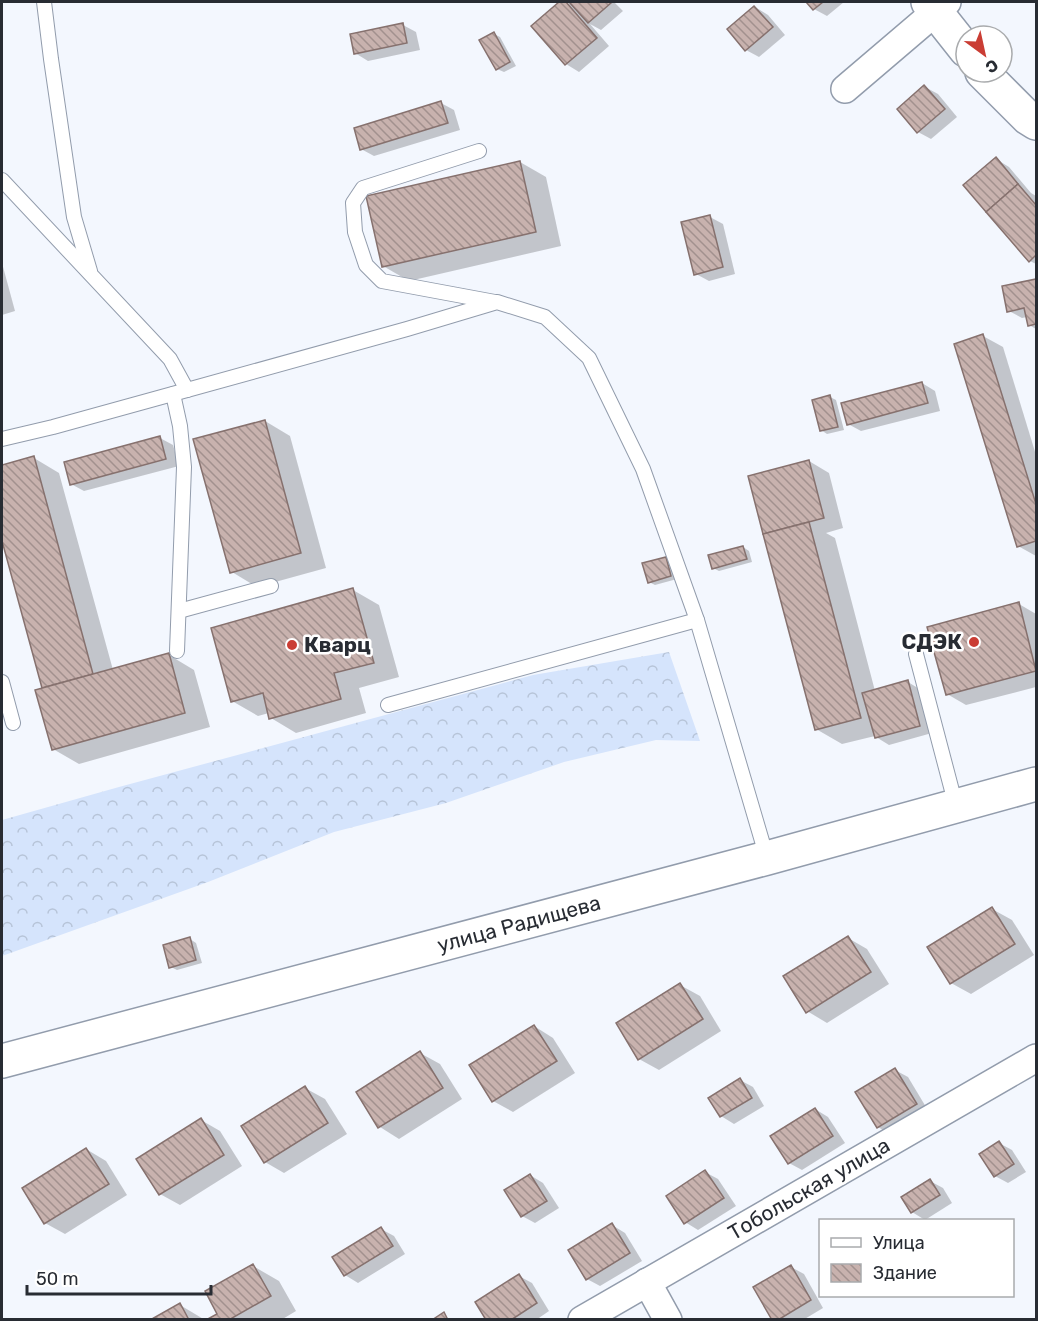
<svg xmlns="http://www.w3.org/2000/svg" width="1038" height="1321" viewBox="0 0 1038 1321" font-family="Rubik,sans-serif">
  <defs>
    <pattern id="forest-crowns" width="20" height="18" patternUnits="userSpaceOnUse" patternTransform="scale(1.5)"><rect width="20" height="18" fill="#d5e4fc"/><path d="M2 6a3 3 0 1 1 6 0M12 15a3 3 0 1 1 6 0" fill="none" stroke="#b7c4d8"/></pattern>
    <pattern id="building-back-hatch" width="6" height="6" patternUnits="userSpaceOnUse" patternTransform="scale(1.5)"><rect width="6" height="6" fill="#c8b2ae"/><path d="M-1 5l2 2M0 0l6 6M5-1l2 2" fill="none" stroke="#a2918e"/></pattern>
  </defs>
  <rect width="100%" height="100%" fill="#f3f7fe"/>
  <path fill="url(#forest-crowns)" d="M669 652 700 741 656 740 564 762 446 803 334 832 208 882 2 956V820L119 787 533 675Z"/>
  <g fill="#0003">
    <path d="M561 2H566L574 6 571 2H614L623 11 601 30 590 24 609 46 579 72 566 64 533 26Z"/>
    <path d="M808 2H844L827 16 814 9Z"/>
    <path d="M755 7 768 15 785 35 759 57 746 50Z"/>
    <path d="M403 25 416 32 420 50 368 61 355 53Z"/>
    <path d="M494 34 500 37 516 66 504 72 497 69Z"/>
    <path d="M925 87 938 94 957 117 931 139 918 132Z"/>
    <path d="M441 103 454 110 460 130 374 156 361 149Z"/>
    <path d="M996 159 1009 167 1031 193 1036 196V264L1030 261Z"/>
    <path d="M520 162 546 177 561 246 409 281 383 266Z"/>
    <path d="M710 217 723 224 735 274 709 281 696 274Z"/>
    <path d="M2 263 15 311 2 315Z"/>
    <path d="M1036 280V329L1029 325 1027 317 1022 318 1009 311 1004 287Z"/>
    <path d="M983 336 1003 347 1036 455V556L1018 546Z"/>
    <path d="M922 383 935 391 940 411 861 431 848 424Z"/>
    <path d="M830 397 836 400 844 430 827 434 821 430Z"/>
    <path d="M265 421 290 436 326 568 257 587 232 572Z"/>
    <path d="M160 438 173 445 179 466 84 491 71 484Z"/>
    <path d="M34 458 59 473 113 670 169 655 194 670 210 727 79 764 53 749 44 689 2 535V467Z"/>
    <path d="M809 461 829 473 843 528 826 533 835 538 875 691 908 682 921 690 932 733 889 745 876 737 875 736 842 744 816 729 766 534 764 533Z"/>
    <path d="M743 547 749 551 752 562 719 571 713 568Z"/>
    <path d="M666 558 672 562 677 579 655 585 649 582Z"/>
    <path d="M353 590 379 605 399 677 359 688 366 713 296 733 271 718 269 713 258 716 232 701Z"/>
    <path d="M1019 604 1036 614V687L966 705 947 694Z"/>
    <path d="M992 909 1012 920 1034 955 971 994 951 983Z"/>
    <path d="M848 938 867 949 889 984 827 1023 807 1011Z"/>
    <path d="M190 939 196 943 202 963 177 970 171 967Z"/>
    <path d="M680 985 700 996 721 1031 659 1070 639 1059Z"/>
    <path d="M534 1026 553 1038 575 1073 513 1112 493 1101Z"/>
    <path d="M420 1053 440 1064 462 1099 399 1139 380 1127 358 1092Z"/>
    <path d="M895 1070 908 1077 929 1112 891 1135 878 1127Z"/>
    <path d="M740 1080 753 1087 764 1106 734 1124 721 1116Z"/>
    <path d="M305 1088 325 1099 347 1134 284 1173 265 1162Z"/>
    <path d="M815 1109 828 1117 845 1143 802 1170 789 1163Z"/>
    <path d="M201 1120 220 1131 242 1166 180 1205 160 1194Z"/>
    <path d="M999 1143 1012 1150 1026 1172 1008 1183 995 1176Z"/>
    <path d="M86 1149 106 1161 127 1195 65 1234 45 1223 24 1189Z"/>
    <path d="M705 1172 718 1179 736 1206 698 1230 685 1222Z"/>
    <path d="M530 1175 543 1183 559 1208 535 1223 522 1216Z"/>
    <path d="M930 1181 943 1188 952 1203 925 1220 912 1212Z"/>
    <path d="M612 1225 625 1233 642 1261 600 1286 587 1279Z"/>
    <path d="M381 1229 394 1236 405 1254 358 1283 345 1275Z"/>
    <path d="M253 1266 279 1281 296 1311 281 1320H209L219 1314Z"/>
    <path d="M791 1267 804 1274 823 1308 803 1320H773Z"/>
    <path d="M519 1276 532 1283 549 1311 536 1320H488Z"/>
    <path d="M180 1305 205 1320H153Z"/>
  </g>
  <g fill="url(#building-back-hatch)" stroke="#86716e" stroke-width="1.5">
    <path d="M559 2H566L597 38 565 65 531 26Z"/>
    <path d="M569 2H609L611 3 588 23Z"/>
    <path d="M806 2H823L813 10Z"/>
    <path d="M754 6 773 27 745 51 727 29Z"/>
    <path d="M403 23 407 43 354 54 350 34Z"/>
    <path d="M494 32 510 62 496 70 479 40Z"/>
    <path d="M924 85 945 109 917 133 897 109Z"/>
    <path d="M441 101 448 123 360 150 354 128Z"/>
    <path d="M996 157 1018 184 986 212 963 185Z"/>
    <path d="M520 161 536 232 382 267 366 196Z"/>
    <path d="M1018 184 1036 205V255L1029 262 986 212Z"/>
    <path d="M710 215 723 267 694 275 681 222Z"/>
    <path d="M1036 279V324L1028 326 1024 308 1007 312 1002 286Z"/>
    <path d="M983 334 1036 504V541L1017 547 954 344Z"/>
    <path d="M922 382 928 403 847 425 841 403Z"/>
    <path d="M830 395 838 427 820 431 812 400Z"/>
    <path d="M265 420 301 553 230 573 193 439Z"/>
    <path d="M160 436 166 459 70 485 64 462Z"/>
    <path d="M34 456 93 674 42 688 2 541V465Z"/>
    <path d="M809 460 824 518 763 534 748 476Z"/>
    <path d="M809 522 861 718 815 730 763 534Z"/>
    <path d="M743 546 747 559 712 569 708 555Z"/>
    <path d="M666 557 671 576 648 583 642 563Z"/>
    <path d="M353 588 374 663 334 673 341 699 269 719 263 693 231 702 211 628Z"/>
    <path d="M1019 602 1036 671 946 695 927 627Z"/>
    <path d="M169 653 185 713 52 750 35 690Z"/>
    <path d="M908 680 920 726 875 738 862 693Z"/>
    <path d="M992 907 1015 944 950 984 927 947Z"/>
    <path d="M848 936 871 972 806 1013 783 976Z"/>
    <path d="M190 937 196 960 169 968 163 945Z"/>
    <path d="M680 983 703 1019 638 1060 616 1023Z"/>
    <path d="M534 1025 557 1061 492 1102 469 1065Z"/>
    <path d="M420 1051 443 1088 378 1128 356 1092Z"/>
    <path d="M895 1068 917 1104 877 1128 855 1092Z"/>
    <path d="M740 1078 752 1098 720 1117 708 1098Z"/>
    <path d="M305 1086 328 1123 264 1163 241 1126Z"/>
    <path d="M815 1108 833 1136 788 1164 770 1136Z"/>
    <path d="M201 1118 224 1155 159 1195 136 1159Z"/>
    <path d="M999 1141 1014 1164 994 1177 979 1154Z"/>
    <path d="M86 1148 109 1184 44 1224 22 1188Z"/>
    <path d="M705 1170 724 1198 684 1224 666 1196Z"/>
    <path d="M530 1174 547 1201 521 1217 504 1190Z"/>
    <path d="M930 1179 940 1195 911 1213 901 1197Z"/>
    <path d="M612 1223 630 1253 586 1280 568 1250Z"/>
    <path d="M381 1227 393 1246 344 1276 332 1257Z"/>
    <path d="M253 1264 271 1296 232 1318 233 1320H206L217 1314 205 1291Z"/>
    <path d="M791 1265 811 1300 778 1320H772L753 1287Z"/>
    <path d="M519 1274 537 1303 511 1320H486L475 1302Z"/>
    <path d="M180 1303 189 1320H150Z"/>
    <path d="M444 1312 448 1320H432Z"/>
  </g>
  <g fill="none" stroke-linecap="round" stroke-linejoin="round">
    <defs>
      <g id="service">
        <path d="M44 2 51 59 74 217 90 271"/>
        <path d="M479 151 363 188 353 203 355 232 366 265 382 281 495 302"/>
        <path d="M2 180 170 359 187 390"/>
        <path d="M173 394 180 426 184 467 177 651"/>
        <path d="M2 439 53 427 187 390 407 329 497 302 545 317 589 358 643 469 697 620 767 858"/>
        <path d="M179 611 271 586"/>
        <path d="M916 654 956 806"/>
        <path d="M2 682 13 723"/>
        <path d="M388 705 697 620"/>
      </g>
      <g id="minor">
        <path d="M845 89 947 2"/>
        <path d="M647 1282 668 1320"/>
        <path d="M582 1320 1036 1058"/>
      </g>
      <g id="tertiary">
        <path d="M928 2 966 50"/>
        <path d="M982 72 1028 118 1036 123"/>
      </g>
      <path id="secondary" d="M2 1061 767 858 1036 784"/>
    </defs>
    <use href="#service" stroke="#929cac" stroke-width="16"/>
    <use href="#minor" stroke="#929cac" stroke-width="30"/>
    <use href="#tertiary" stroke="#929cac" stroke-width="36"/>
    <use href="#secondary" stroke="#929cac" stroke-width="36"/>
    <use href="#service" stroke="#fff" stroke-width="14"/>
    <use href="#minor" stroke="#fff" stroke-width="27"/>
    <use href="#tertiary" stroke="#fff" stroke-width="33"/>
    <use href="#secondary" stroke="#fff" stroke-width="33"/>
  </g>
  <g fill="#ca3d34" stroke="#fff" stroke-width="2">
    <circle cx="974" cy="642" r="6"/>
    <circle cx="292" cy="645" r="6"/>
  </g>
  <g text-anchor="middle" stroke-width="5" stroke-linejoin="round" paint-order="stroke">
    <g font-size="21" font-weight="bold" fill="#282c33" stroke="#fff" text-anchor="end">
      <text x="962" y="649">СДЭК</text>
      <text x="304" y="652" text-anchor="start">Кварц</text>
    </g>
    <g font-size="21" fill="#282c33" stroke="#fff">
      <text transform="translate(519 924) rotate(-15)" y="7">улица Радищева</text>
      <text transform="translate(809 1189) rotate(-30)" y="7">Тобольская улица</text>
    </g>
  </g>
  <rect width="1038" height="1321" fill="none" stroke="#282c33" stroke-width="6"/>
  <rect x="819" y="1219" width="195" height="78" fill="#ffffff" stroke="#a9abad" stroke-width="1.5"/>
  <rect x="831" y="1238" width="30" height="9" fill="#ffffff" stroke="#a9abad" stroke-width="1.5"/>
  <text x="873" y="1249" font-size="18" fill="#282c33">Улица</text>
  <rect x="831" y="1264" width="30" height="18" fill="url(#building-back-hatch)" stroke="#a9abad" stroke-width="1.5"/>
  <text x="873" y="1279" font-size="18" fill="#282c33">Здание</text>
  <g transform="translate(984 54) rotate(147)"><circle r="28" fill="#ffffff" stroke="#a9abad" stroke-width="1.5"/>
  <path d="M0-4.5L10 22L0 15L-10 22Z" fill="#ca3d34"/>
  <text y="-9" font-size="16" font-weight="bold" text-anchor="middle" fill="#282c33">С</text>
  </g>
  <path d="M27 1285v9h184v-9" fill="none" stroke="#282c33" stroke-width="3"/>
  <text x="36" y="1285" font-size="18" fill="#282c33" stroke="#ffffff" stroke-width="4.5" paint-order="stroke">50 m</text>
</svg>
